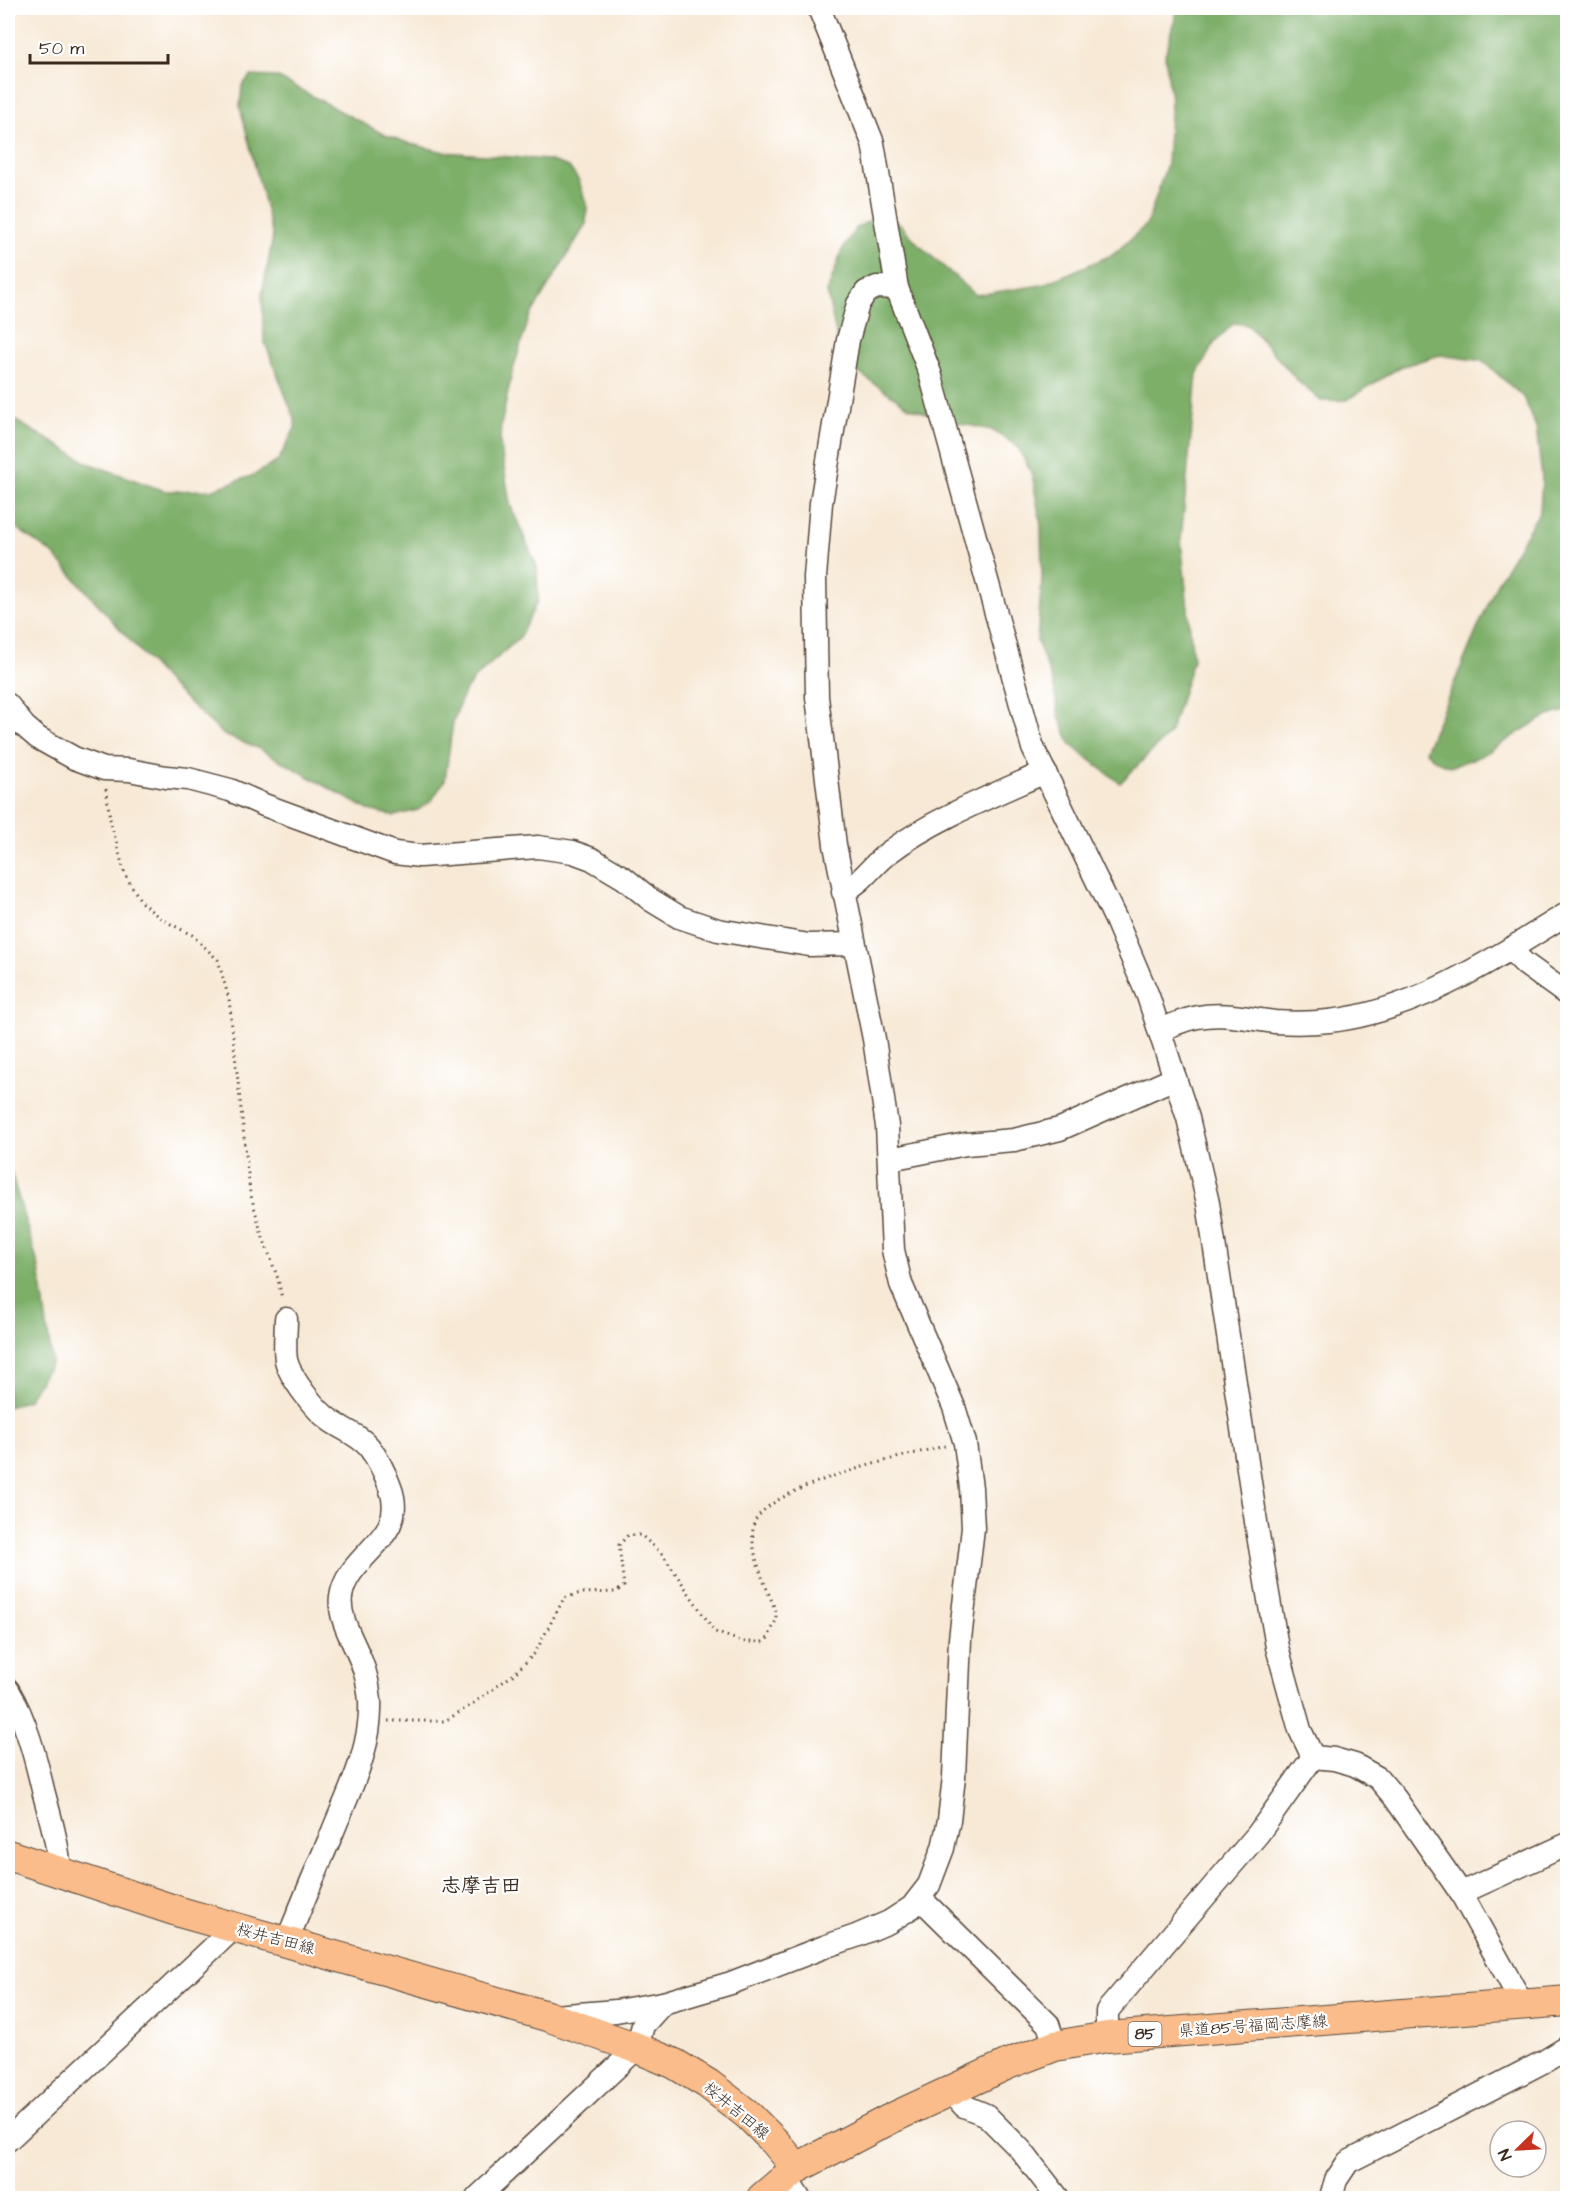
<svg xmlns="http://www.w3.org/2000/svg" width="1575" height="2206" viewBox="0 0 1575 2206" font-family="'Architects Daughter','Klee One',sans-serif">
  <rect width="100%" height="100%" fill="#fff"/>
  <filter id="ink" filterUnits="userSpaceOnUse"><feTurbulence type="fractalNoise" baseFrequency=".0167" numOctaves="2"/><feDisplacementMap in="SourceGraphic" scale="12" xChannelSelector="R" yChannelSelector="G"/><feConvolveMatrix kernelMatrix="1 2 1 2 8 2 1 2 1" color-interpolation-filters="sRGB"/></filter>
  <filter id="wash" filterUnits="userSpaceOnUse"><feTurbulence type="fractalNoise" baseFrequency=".008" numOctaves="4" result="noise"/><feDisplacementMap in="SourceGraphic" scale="24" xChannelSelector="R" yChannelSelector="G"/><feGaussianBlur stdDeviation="1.35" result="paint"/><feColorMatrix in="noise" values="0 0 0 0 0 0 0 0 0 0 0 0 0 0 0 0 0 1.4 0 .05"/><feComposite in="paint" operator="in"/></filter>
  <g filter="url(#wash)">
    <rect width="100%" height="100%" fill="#f7e9d6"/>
    <g fill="#7daf69" stroke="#5c6c44" stroke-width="1.5">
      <path d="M1178 8H1567V711C1529 717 1503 750 1467 761 1463 762 1457 765 1453 766 1442 766 1432 758 1425 751L1497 583 1540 511 1542 478 1536 427 1523 397 1483 361 1440 355 1400 367 1347 400 1321 401 1300 383 1248 325 1234 323 1215 342 1197 374 1181 539 1193 660 1170 733 1120 783 1071 745 1059 716 1053 683 1037 641 1042 578 1041 525 1032 474 1017 446 992 430 953 422 909 407 856 371 837 339 827 292 842 250 856 228 878 216 899 223 920 246 976 295 1042 285 1114 254 1147 224 1167 164 1171 100 1165 55Z"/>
      <path d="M250 76 277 77 383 134 411 144 445 152 548 160 569 167 579 181 587 206 586 224 529 318 512 373 501 425 500 442 510 504 537 567 538 600 520 637 474 679 463 694 453 722 445 780 432 800 418 810 394 816 368 810 260 749 224 735 170 685 53 554 8 522V416L88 463 165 491 211 490 254 475 278 461 295 428V420L264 340 262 295 273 237 240 107 242 86Z"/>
      <path d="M8 1162 39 1268 52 1362 28 1400 8 1407Z"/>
    </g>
  </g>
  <g filter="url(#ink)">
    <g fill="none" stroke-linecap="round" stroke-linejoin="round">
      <defs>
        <g id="minor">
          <path d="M819 8 873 143 897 288 930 373 1033 748 1116 920 1148 996 1188 1118 1208 1203 1258 1535 1277 1647 1300 1730 1313 1757"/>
          <path d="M8 705 24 726 38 738 74 758 104 769 129 770 166 777 188 779 230 790 264 805 395 853 420 856 538 847 573 852 592 859 624 878 651 900 679 917 718 930 809 945 854 944"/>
          <path d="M843 892C865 880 871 866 888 853 933 819 994 795 1045 772"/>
          <path d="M1510 949 1525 964 1568 995"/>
          <path d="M1159 1030C1171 1026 1185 1019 1198 1017 1224 1012 1249 1019 1275 1022 1293 1023 1311 1023 1329 1021 1415 1012 1496 958 1568 913"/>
          <path d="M890 1159 966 1144 1014 1140 1060 1129 1175 1078"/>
          <path d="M286 1319C286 1332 284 1347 286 1360 290 1378 316 1411 331 1421 344 1430 359 1435 369 1447 378 1459 385 1473 390 1487 410 1539 347 1553 341 1597 338 1618 354 1642 361 1661 366 1673 369 1689 370 1701 372 1748 350 1789 333 1831 317 1868 302 1904 287 1941"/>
          <path d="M8 1690C26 1720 35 1756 43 1790 50 1817 58 1843 60 1871"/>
          <path d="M1313 1757 1334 1759 1355 1765 1378 1778 1395 1798 1461 1893 1522 2003"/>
          <path d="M1461 1893 1568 1844"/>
          <path d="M920 1898 1048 2024 1055 2046"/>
          <path d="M554 2016 616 2011 663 2003 731 1983 824 1947 856 1936 889 1922 912 1907 929 1885 943 1848 949 1820 954 1777 960 1639 973 1528 971 1488 965 1443 954 1407 901 1284 893 1250 887 1126 874 1039 835 845 817 697 815 577 821 503 848 340 858 304 866 292 877 287 897 288"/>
          <path d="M1107 2037V2011L1258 1834 1313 1757"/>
          <path d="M951 2091 964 2106 986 2115 1020 2149 1058 2198"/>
          <path d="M8 2140 235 1927"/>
          <path d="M785 2176 799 2198"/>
          <path d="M477 2198 637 2048 643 2025 663 2003"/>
          <path d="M1331 2198 1336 2180 1348 2162 1545 2061 1568 2047"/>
        </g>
        <g id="major">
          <path d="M8 1855 183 1913 547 2016 637 2048 675 2064 708 2084 747 2114 775 2142 797 2168"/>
          <path d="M762 2198 797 2168 890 2119 1008 2064 1055 2046 1107 2037 1568 2001"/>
        </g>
      </defs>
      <use href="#minor" stroke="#57473a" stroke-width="25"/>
      <use href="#major" stroke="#57473a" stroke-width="32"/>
      <g stroke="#57473a" stroke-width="3" stroke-dasharray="1.5 4.5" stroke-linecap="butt">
        <path d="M106 789 110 819 125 875 142 903 161 919 192 935 218 960 229 999 250 1192 261 1232 278 1279 282 1299"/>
        <path d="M388 1721H445L471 1705 514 1674 535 1653 564 1598 581 1593 616 1592 624 1586 619 1545 628 1535H641L663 1555 715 1632 743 1642H762L768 1638 776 1620V1612C767 1587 750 1556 753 1528 757 1487 909 1455 945 1446"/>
      </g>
      <use href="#minor" stroke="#fff" stroke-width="22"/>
      <use href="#major" stroke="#f9bc8a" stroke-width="30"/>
    </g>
  </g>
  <g text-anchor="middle" stroke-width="4.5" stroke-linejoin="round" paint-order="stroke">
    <rect fill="#fff" stroke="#766a62" stroke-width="1.5" x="1128.5" y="2022" width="33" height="24" rx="4.5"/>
    <g font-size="15" font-weight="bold" fill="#3b2a1e">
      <text x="1145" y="2039">85</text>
    </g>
    <g font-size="16" fill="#3b2a1e" stroke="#fff">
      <text transform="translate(276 1938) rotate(15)" y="6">桜井吉田線</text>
      <text transform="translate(1253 2025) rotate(-4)" y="6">県道85号福岡志摩線</text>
      <text transform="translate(737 2110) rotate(40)" y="6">桜井吉田線</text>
    </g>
    <g font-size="20" font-weight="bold" fill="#3b2a1e" stroke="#fff">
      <text x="481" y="1892">志摩吉田</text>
    </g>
  </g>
  <rect width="1575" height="2206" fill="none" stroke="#fff" stroke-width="30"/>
  <g transform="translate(1518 2149) rotate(246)"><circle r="28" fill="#ffffff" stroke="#b1aaa5" stroke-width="1.5"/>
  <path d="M0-4.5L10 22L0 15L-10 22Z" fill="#c8321e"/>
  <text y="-9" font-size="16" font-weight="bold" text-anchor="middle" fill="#3b2a1e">N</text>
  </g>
  <path d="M30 54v9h138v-9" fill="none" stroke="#3b2a1e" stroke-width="3"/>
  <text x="39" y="54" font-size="18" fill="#3b2a1e" stroke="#ffffff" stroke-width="4.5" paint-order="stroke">50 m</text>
</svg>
